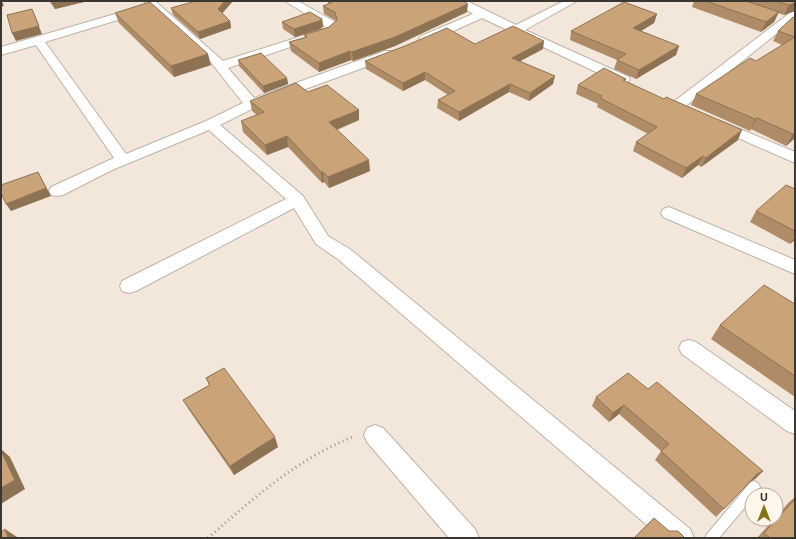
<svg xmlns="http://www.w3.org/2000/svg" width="796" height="539" viewBox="0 0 796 539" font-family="'Open Sans',sans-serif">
  <rect width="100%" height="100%" fill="#f3e7db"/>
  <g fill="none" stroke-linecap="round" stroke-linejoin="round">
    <defs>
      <path id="service" d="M754 481 758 483 760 487 755 495H752V499L719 538H705L707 534 750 483Z"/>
      <g id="minor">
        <path d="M144 1H155L223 61 321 30 325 26 285 1H298L335 22 337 27 329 34 228 68 254 98 385 51H393L395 54 393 57 256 107 220 125 303 196 328 236 351 250 690 529 694 538H662L339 260 316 244 294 208 136 291 129 293 122 291 120 286 122 281 286 199 209 130 112 170 63 195 57 196 51 195 49 191 51 187 114 158 36 45 1 55V47L136 8H144L146 10 144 12 45 42 126 154 206 121 243 103 210 61Z"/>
        <path d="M454 1H467L516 25 564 1H577L525 30 629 77 630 80 624 84 619 83 482 18 429 42H421L419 39 421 36 473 14Z"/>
        <path d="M795 11V19L682 109H672L670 106 672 103 791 12Z"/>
        <path d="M718 120 795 152V163L713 127 711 124 713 121Z"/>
        <path d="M669 207 795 260V274L663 217 661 213 663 209Z"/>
        <path d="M689 340 696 342 795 411V434L787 431 682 354 679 348 682 342Z"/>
        <path d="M375 425 383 428 475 529 479 538H449L367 442 364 435 367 428Z"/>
      </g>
    </defs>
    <use href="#service" stroke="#beb2a7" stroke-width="2"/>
    <use href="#minor" stroke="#beb2a7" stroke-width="2"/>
    <path stroke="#9c948b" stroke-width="3" stroke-dasharray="1 3.5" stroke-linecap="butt" d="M208 538C254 498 298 458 355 436"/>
    <use href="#service" fill="#fff" fill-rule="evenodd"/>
    <use href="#minor" fill="#fff" fill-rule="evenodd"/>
  </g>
  <g fill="#af8c67">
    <path d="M49 1H88L55 9Z"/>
    <path d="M233 1 222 13 230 21 231 28 200 39 173 15 171 8Z"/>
    <path d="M328 1H463L467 12 395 46 353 61 351 60 319 72 291 51 289 42 305 37 304 35 329 27 336 21 324 14 323 6 328 4Z"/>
    <path d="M694 1H795V11L784 15 778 13 774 22 761 32 692 7Z"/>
    <path d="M115 13 211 65 174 77 119 23Z"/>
    <path d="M657 14 654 23 641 31 679 46 676 55 636 79 614 69 617 60 570 40 571 31Z"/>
    <path d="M795 17V138L786 146 751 129 750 131 691 105 696 94 756 61 782 45 773 41 778 31Z"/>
    <path d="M322 19 323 26 320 29 295 37 283 29 282 22Z"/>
    <path d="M543 49 520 61 553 84 529 101 509 92 459 121 437 108 438 100 448 95 425 80 403 91 366 69 365 61Z"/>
    <path d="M238 60 287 78 288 84 264 93 239 66Z"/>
    <path d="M626 79 625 81 738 140 701 167 698 165 682 178 633 151 636 142 648 134 597 107 598 104 576 94 578 85Z"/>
    <path d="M308 92 359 110V120L337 130 370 171 329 188 324 182 322 183 288 147 267 155 243 132 241 121 257 115 252 111 250 101Z"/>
    <path d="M795 189V240L790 244 750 222 756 211Z"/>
    <path d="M795 304V397L711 339 720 325Z"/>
    <path d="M206 378 278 447 234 475 189 410 183 400 209 385Z"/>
    <path d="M648 389 763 471 755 479 751 481 716 517 655 460 661 451 619 414 609 422 592 406 596 397Z"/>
    <path d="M795 497V538H757L774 519H776V517L789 502Z"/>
  </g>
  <g fill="#8e7254">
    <path d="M1 1H2L4 6 1 7Z"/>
    <path d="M51 1H88L55 9Z"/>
    <path d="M225 1H233L219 17 218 9Z"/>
    <path d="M795 3V11L784 15 789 5Z"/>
    <path d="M468 4 467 12 395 46 353 61 352 52Z"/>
    <path d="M32 9 42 34 16 41 12 33Z"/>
    <path d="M779 12 774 22 761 32 766 22Z"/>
    <path d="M657 14 654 23 631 37 633 28Z"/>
    <path d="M322 19 323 26 320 29 295 37 294 29Z"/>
    <path d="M230 21 231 28 200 39 198 32Z"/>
    <path d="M544 41 543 49 511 66 512 58Z"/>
    <path d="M679 46 676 55 636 79 639 70Z"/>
    <path d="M350 51 351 60 319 72V63Z"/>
    <path d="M208 54 211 65 174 77 171 66Z"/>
    <path d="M425 72V80L403 91V83Z"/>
    <path d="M555 76 553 84 529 101 530 93Z"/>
    <path d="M287 78 288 84 264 93 263 86Z"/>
    <path d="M510 84 509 92 459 121V112Z"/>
    <path d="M359 110V120L330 132 329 122Z"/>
    <path d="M757 118 751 129 750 131 755 119Z"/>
    <path d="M742 130 738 140 701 167 706 158Z"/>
    <path d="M795 133V138L786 146 793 134Z"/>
    <path d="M287 136 288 147 267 155 265 145Z"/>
    <path d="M703 156 698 165 682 178 686 168Z"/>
    <path d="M369 160 370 171 329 188 328 177Z"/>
    <path d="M38 172 51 196 11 211 6 204Z"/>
    <path d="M321 172H323L324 182 322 183Z"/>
    <path d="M795 237V240L790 244Z"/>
    <path d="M624 405 619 414 609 422 613 413Z"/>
    <path d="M275 437 278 447 234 475 230 466Z"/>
    <path d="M1 449 10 457 25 489 1 504Z"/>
    <path d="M763 471 755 479 749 482 757 474Z"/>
    <path d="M5 529 17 537V538H8Z"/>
  </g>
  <g fill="#cba378" stroke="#8e7254">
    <path d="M196 1H225L218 9 230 21 198 32 171 8Z"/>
    <path d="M332 1H463L468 4 395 37 352 52 350 51 319 63 289 42 307 37 304 35 329 27 337 20 335 12 323 6 333 2Z"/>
    <path d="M706 1H746L779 12 766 22Z"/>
    <path d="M776 1H795V3L789 5Z"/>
    <path d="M150 2 208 54 171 66 115 13Z"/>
    <path d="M624 2 657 14 633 28 679 46 639 70 617 60 626 54 571 31Z"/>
    <path d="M32 9 39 26 12 33 7 15Z"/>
    <path d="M310 12 322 19 319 21 294 29 282 22Z"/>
    <path d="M793 17H795V133L793 134 757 118 755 119 696 94 750 58 756 61 795 37 778 31Z"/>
    <path d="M513 26 544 41 512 58 555 76 530 93 510 84 459 112 438 100 455 91 425 72 403 83 365 61 405 46 447 28 475 44Z"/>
    <path d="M261 53 287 78 263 86 238 60Z"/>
    <path d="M604 68 626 79 623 80 664 99 666 97 742 130 706 158 703 156 686 168 636 142 657 127 600 98 602 96 578 85Z"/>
    <path d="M296 83 308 92 327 85 359 110 329 122 369 160 328 177 323 172H321L287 136 265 145 241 121 264 112 250 101Z"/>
    <path d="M38 172 46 188 6 204 1 193V185Z"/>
    <path d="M786 185 795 189V231L756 211Z"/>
    <path d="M764 285 795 304V376L720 325Z"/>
    <path d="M224 368 275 437 230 466 183 400 210 385 206 378Z"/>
    <path d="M628 373 648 389 657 382 763 471 757 474 724 509 661 451 669 444 624 405 613 413 596 397Z"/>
    <path d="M1 451 15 480 1 488Z"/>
    <path d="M795 499V538H770L764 533Z"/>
    <path d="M654 518 669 531H678L685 538H634Z"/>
    <path d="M5 529 8 538H1V532Z"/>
  </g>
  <rect width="796" height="539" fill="none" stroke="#3a3631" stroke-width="4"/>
  <g transform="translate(764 507)"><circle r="19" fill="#fef5eb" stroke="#b0a9a1"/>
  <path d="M0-3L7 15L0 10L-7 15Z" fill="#827519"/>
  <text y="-6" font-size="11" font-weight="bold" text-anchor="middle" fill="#3a3631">U</text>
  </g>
</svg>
